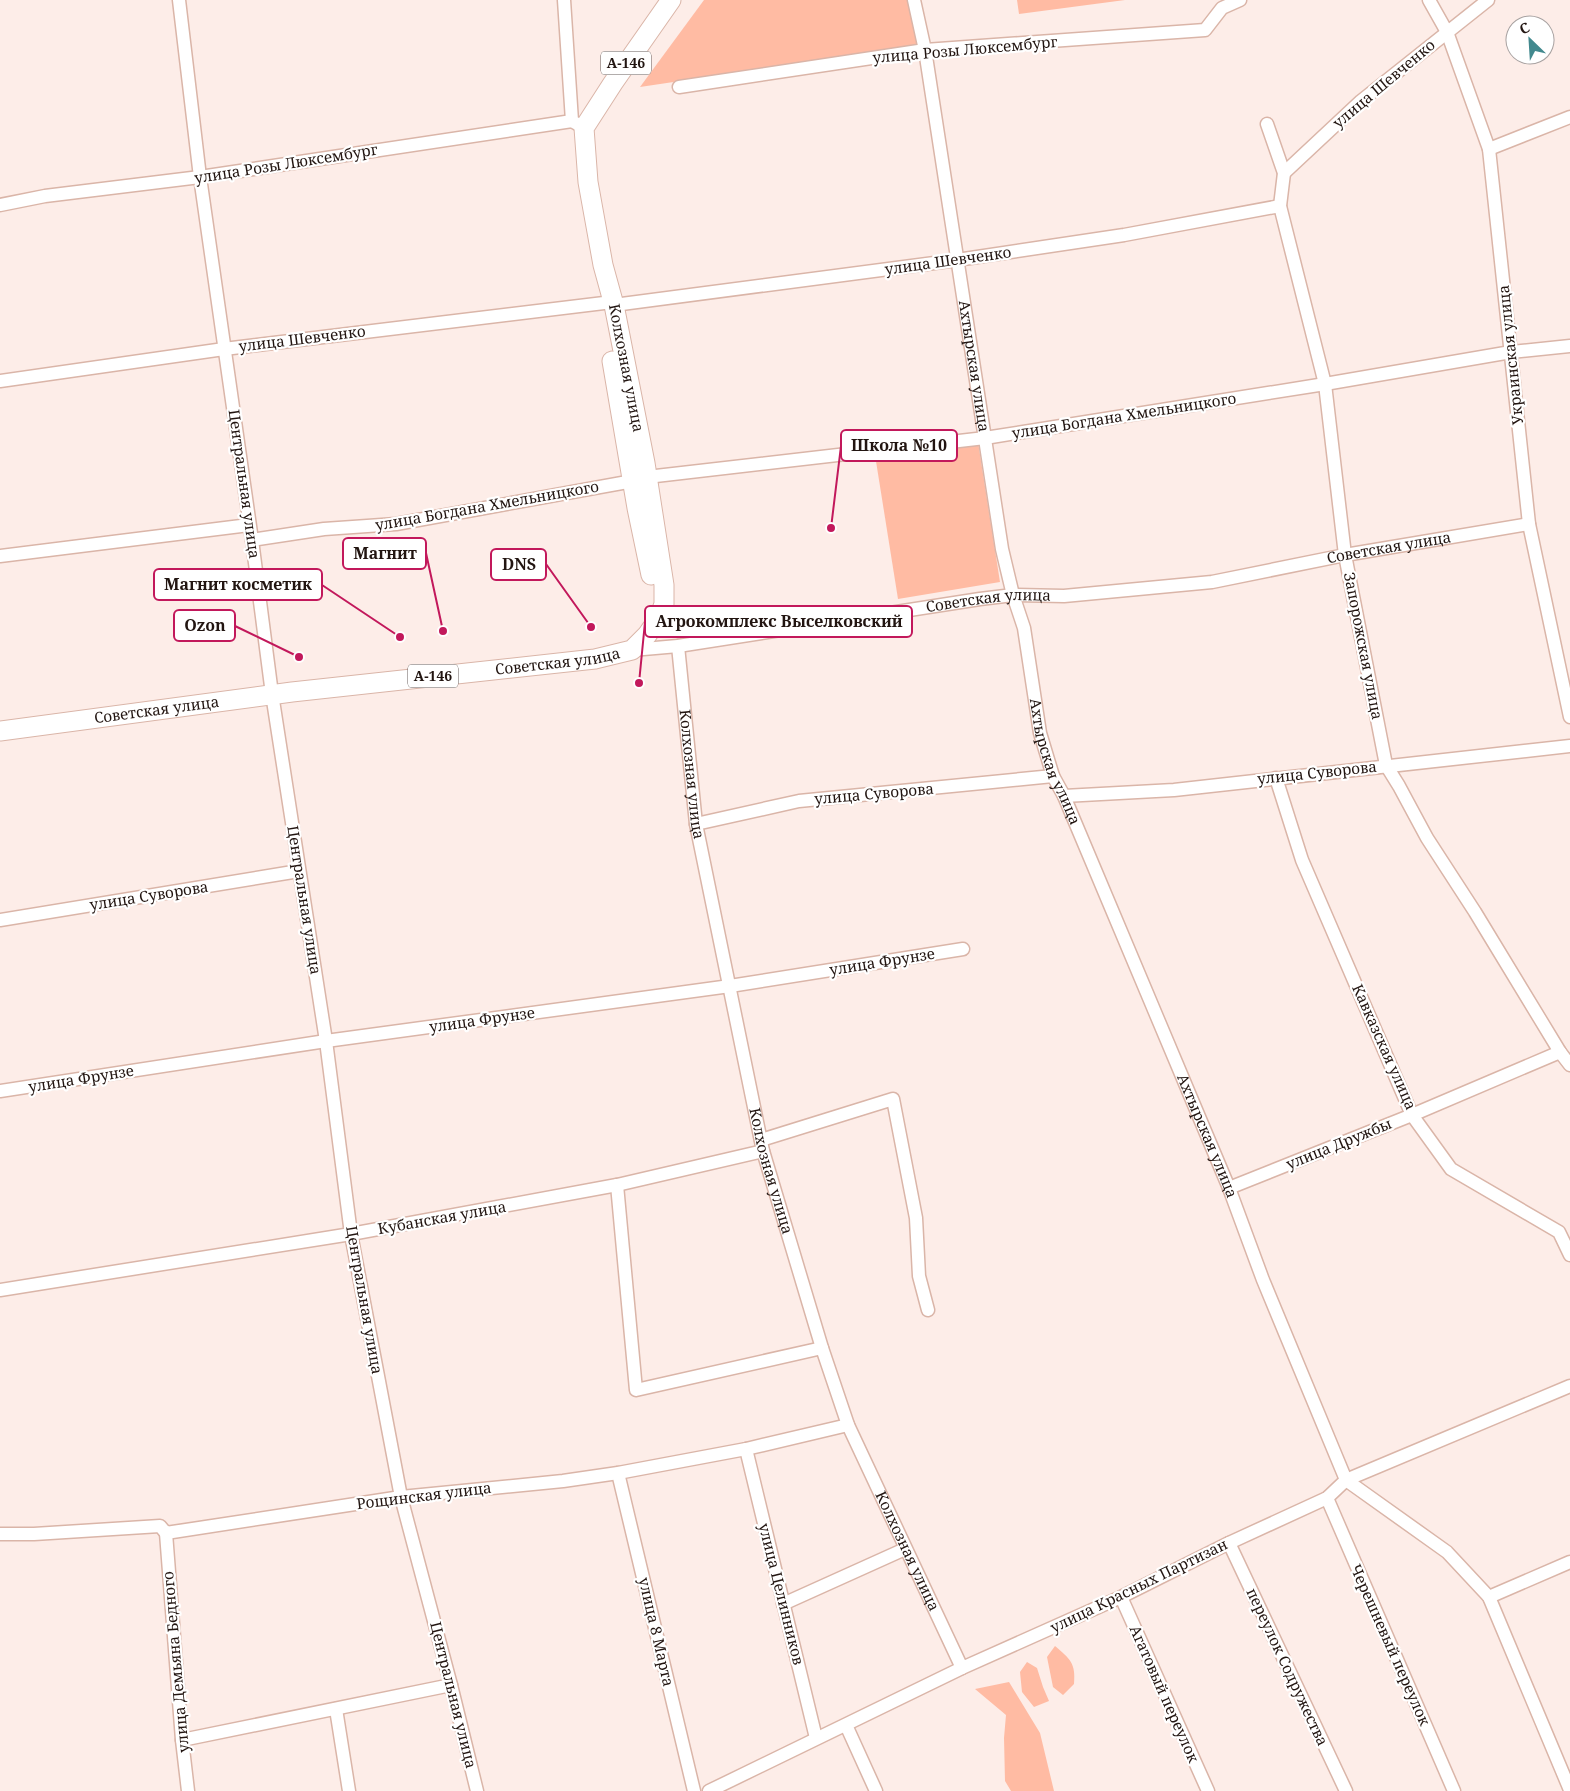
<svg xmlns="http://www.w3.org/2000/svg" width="1570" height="1791" viewBox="0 0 1570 1791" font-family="'Noto Serif',serif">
  <rect width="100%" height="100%" fill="#fdede8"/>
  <g fill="#ffbba3">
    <path d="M704 0H909L920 45 640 87Z"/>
    <path d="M1017 0H1125L1019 14Z"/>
    <path d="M978 442 1000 582 898 599 875 455Z"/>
    <path d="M1055 1646C1070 1659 1076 1663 1074 1684L1063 1695 1053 1687 1047 1657Z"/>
    <path d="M1027 1662 1037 1668 1043 1687 1049 1701 1034 1707 1022 1692 1020 1672Z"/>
    <path d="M1009 1682 1040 1733 1054 1791H1011L1005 1781 1004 1738 1006 1715 975 1689Z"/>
  </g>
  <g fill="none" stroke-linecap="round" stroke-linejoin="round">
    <defs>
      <g id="minor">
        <path d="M179 0 200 177 252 540 272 694 326 1041 351 1234 401 1497 451 1685 477 1791"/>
        <path d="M564 0 572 121 579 125"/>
        <path id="s1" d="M914 0 925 50 1002 549 1013 595 1024 628 1040 733 1053 776 1064 796 1229 1188 1263 1280 1346 1480 1447 1552 1489 1597 1570 1790"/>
        <path d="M1429 0 1447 32 1489 149 1529 524 1570 717"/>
        <path d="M679 87 925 50 1205 30 1222 8 1240 0"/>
        <path d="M1267 124 1284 173 1280 206 1325 384 1345 555 1386 765 1399 786 1427 838 1475 912 1560 1052 1570 1065"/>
        <path d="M1489 149 1570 117"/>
        <path d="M1284 173 1361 101 1488 0"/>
        <path d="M0 205 45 196 200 177 572 121"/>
        <path d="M614 305 957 260 1124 235 1280 206"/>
        <path d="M0 381 224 349 604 303"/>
        <path d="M647 477 985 438 1325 384 1511 352 1570 346"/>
        <path d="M252 540 324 529 396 524 633 481"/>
        <path d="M0 556 249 525"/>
        <path id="s2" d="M678 646 696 824 763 1151 822 1348 848 1425 962 1668"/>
        <path id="s3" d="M632 650 678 646 980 599 1013 595 1064 596 1212 582 1345 555 1529 524"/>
        <path d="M1276 778 1302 860 1412 1115 1451 1169 1559 1232 1570 1255"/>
        <path d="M1064 796 1174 790 1570 746"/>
        <path d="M696 824 799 801 1053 776"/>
        <path d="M0 920 299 871"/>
        <path d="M0 1091 326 1041 730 986 963 949"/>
        <path d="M761 1140 893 1099 916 1218 919 1276 928 1310"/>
        <path d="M617 1185 636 1390 822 1348"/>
        <path d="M1229 1188 1412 1115 1560 1052"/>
        <path d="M0 1290 351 1234 617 1185 763 1151"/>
        <path d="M746 1449 816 1738"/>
        <path d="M618 1473 694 1791"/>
        <path d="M1327 1498 1454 1791"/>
        <path d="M166 1533 182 1740 188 1791"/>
        <path d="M0 1534H34L160 1526 166 1533 401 1497 563 1481 618 1473 746 1449 848 1425"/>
        <path d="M1229 1543 1346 1791"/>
        <path d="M1121 1597 1208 1791"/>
        <path d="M1489 1597 1570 1562"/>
        <path d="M783 1604 905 1549"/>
        <path d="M336 1709 349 1791"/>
        <path d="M846 1725 876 1791"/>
        <path d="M182 1740 451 1685"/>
        <path d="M709 1791 962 1668 1121 1597 1229 1543 1327 1498 1346 1480 1570 1386"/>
      </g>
      <g id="highway">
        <path d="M612 361 637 508 651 575"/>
        <path id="s4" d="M0 731 292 692 595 659 632 650 647 635 659 618 664 604V585L645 463 614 305 603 265 588 182 584 128 613 83 671 0"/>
      </g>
    </defs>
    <use href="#minor" stroke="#dab5a8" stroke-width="15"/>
    <use href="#highway" stroke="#dab5a8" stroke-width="21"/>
    <use href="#minor" stroke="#fff" stroke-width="12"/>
    <use href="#highway" stroke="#fff" stroke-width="19"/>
  </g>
  <g text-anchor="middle" stroke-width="4.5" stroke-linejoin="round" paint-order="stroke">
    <g fill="#fff" stroke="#645b58" stroke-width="1">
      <rect x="601" y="51.5" width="50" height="23" rx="4"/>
      <rect x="408" y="664.5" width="50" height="23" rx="4"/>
    </g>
    <g font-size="14" font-weight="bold" fill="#221511">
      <text x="626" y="68">А-146</text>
      <text x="433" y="681">А-146</text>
    </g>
    <g font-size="15" fill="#221511" stroke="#fff">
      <text transform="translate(965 50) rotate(-5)" y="5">улица Розы Люксембург</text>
      <text transform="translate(1384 84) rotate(-40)" y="5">улица Шевченко</text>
      <text transform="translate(286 164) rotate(-9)" y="5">улица Розы Люксембург</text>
      <text transform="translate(948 261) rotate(-8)" y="5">улица Шевченко</text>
      <text transform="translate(302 339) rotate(-7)" y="5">улица Шевченко</text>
      <text transform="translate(1511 355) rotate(-96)" y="5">Украинская улица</text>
      <text dy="5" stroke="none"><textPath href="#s1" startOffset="371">Ахтырская улица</textPath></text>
      <text transform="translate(626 368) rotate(79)" y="5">Колхозная улица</text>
      <text transform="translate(1124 416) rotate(-9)" y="5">улица Богдана Хмельницкого</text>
      <text transform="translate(244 484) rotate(82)" y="5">Центральная улица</text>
      <text transform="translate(487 506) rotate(-10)" y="5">улица Богдана Хмельницкого</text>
      <text dy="5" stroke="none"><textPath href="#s3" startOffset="765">Советская улица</textPath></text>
      <text dy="5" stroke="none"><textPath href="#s3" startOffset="360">Советская улица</textPath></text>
      <text transform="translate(1363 646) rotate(79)" y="5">Запорожская улица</text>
      <text dy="5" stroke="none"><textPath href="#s4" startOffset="562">Советская улица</textPath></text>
      <text dy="5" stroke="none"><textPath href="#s4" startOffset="158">Советская улица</textPath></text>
      <text dy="5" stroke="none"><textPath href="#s1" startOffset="776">Ахтырская улица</textPath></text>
      <text transform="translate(1317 773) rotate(-6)" y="5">улица Суворова</text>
      <text dy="5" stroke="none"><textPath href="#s2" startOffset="129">Колхозная улица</textPath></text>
      <text transform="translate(874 794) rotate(-5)" y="5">улица Суворова</text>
      <text transform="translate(149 896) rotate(-9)" y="5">улица Суворова</text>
      <text transform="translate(304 900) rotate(81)" y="5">Центральная улица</text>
      <text transform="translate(882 962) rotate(-9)" y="5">улица Фрунзе</text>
      <text transform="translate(482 1020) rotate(-8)" y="5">улица Фрунзе</text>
      <text transform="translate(1384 1047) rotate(66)" y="5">Кавказская улица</text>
      <text transform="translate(81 1079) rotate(-9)" y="5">улица Фрунзе</text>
      <text dy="5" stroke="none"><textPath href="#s1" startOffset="1181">Ахтырская улица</textPath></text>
      <text transform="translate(1339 1144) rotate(-22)" y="5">улица Дружбы</text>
      <text dy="5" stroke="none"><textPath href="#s2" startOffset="534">Колхозная улица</textPath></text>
      <text transform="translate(442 1218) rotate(-10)" y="5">Кубанская улица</text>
      <text transform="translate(364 1300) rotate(80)" y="5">Центральная улица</text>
      <text transform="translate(424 1496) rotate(-7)" y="5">Рощинская улица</text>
      <text dy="5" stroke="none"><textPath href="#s2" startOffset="939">Колхозная улица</textPath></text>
      <text transform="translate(1139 1586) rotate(-26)" y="5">улица Красных Партизан</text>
      <text transform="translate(781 1594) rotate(76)" y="5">улица Целинников</text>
      <text transform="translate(656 1632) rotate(77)" y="5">улица 8 Марта</text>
      <text transform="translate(1390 1645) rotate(66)" y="5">Черешневый переулок</text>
      <text transform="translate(176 1662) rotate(-95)" y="5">улица Демьяна Бедного</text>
      <text transform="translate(1287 1667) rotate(65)" y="5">переулок Содружества</text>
      <text transform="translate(1164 1694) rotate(66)" y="5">Агатовый переулок</text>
      <text transform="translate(453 1695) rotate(76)" y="5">Центральная улица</text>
    </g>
  </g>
  <path fill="none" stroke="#c2185b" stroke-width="2" d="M831 528L841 446M443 631L426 553M591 627L546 564M400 637L322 585M639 683L645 622M299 657L235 626"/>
  <g fill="#c2185b" stroke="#fff" stroke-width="2">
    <circle cx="831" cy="528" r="5"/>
    <circle cx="443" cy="631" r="5"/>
    <circle cx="591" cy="627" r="5"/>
    <circle cx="400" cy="637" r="5"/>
    <circle cx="639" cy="683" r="5"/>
    <circle cx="299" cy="657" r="5"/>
  </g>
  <g fill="#fff" stroke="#c2185b" stroke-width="2">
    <rect x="841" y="430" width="116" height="31" rx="5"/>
    <rect x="343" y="538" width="83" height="31" rx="5"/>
    <rect x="491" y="549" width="55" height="31" rx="5"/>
    <rect x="154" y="569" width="168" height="31" rx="5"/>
    <rect x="645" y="606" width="267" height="31" rx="5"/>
    <rect x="174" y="610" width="61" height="31" rx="5"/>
  </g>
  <g font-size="16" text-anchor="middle" font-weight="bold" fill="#221511">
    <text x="899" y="451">Школа №10</text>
    <text x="385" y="559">Магнит</text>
    <text x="519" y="570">DNS</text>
    <text x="238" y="590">Магнит косметик</text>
    <text x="779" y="627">Агрокомплекс Выселковский</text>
    <text x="205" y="631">Ozon</text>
  </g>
  <g transform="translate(1530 40) rotate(335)"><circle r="24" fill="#ffffff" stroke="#a7a1a0"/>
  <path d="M0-4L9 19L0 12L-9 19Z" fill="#42898e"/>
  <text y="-8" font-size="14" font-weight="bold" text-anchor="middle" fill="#221511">С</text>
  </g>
</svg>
